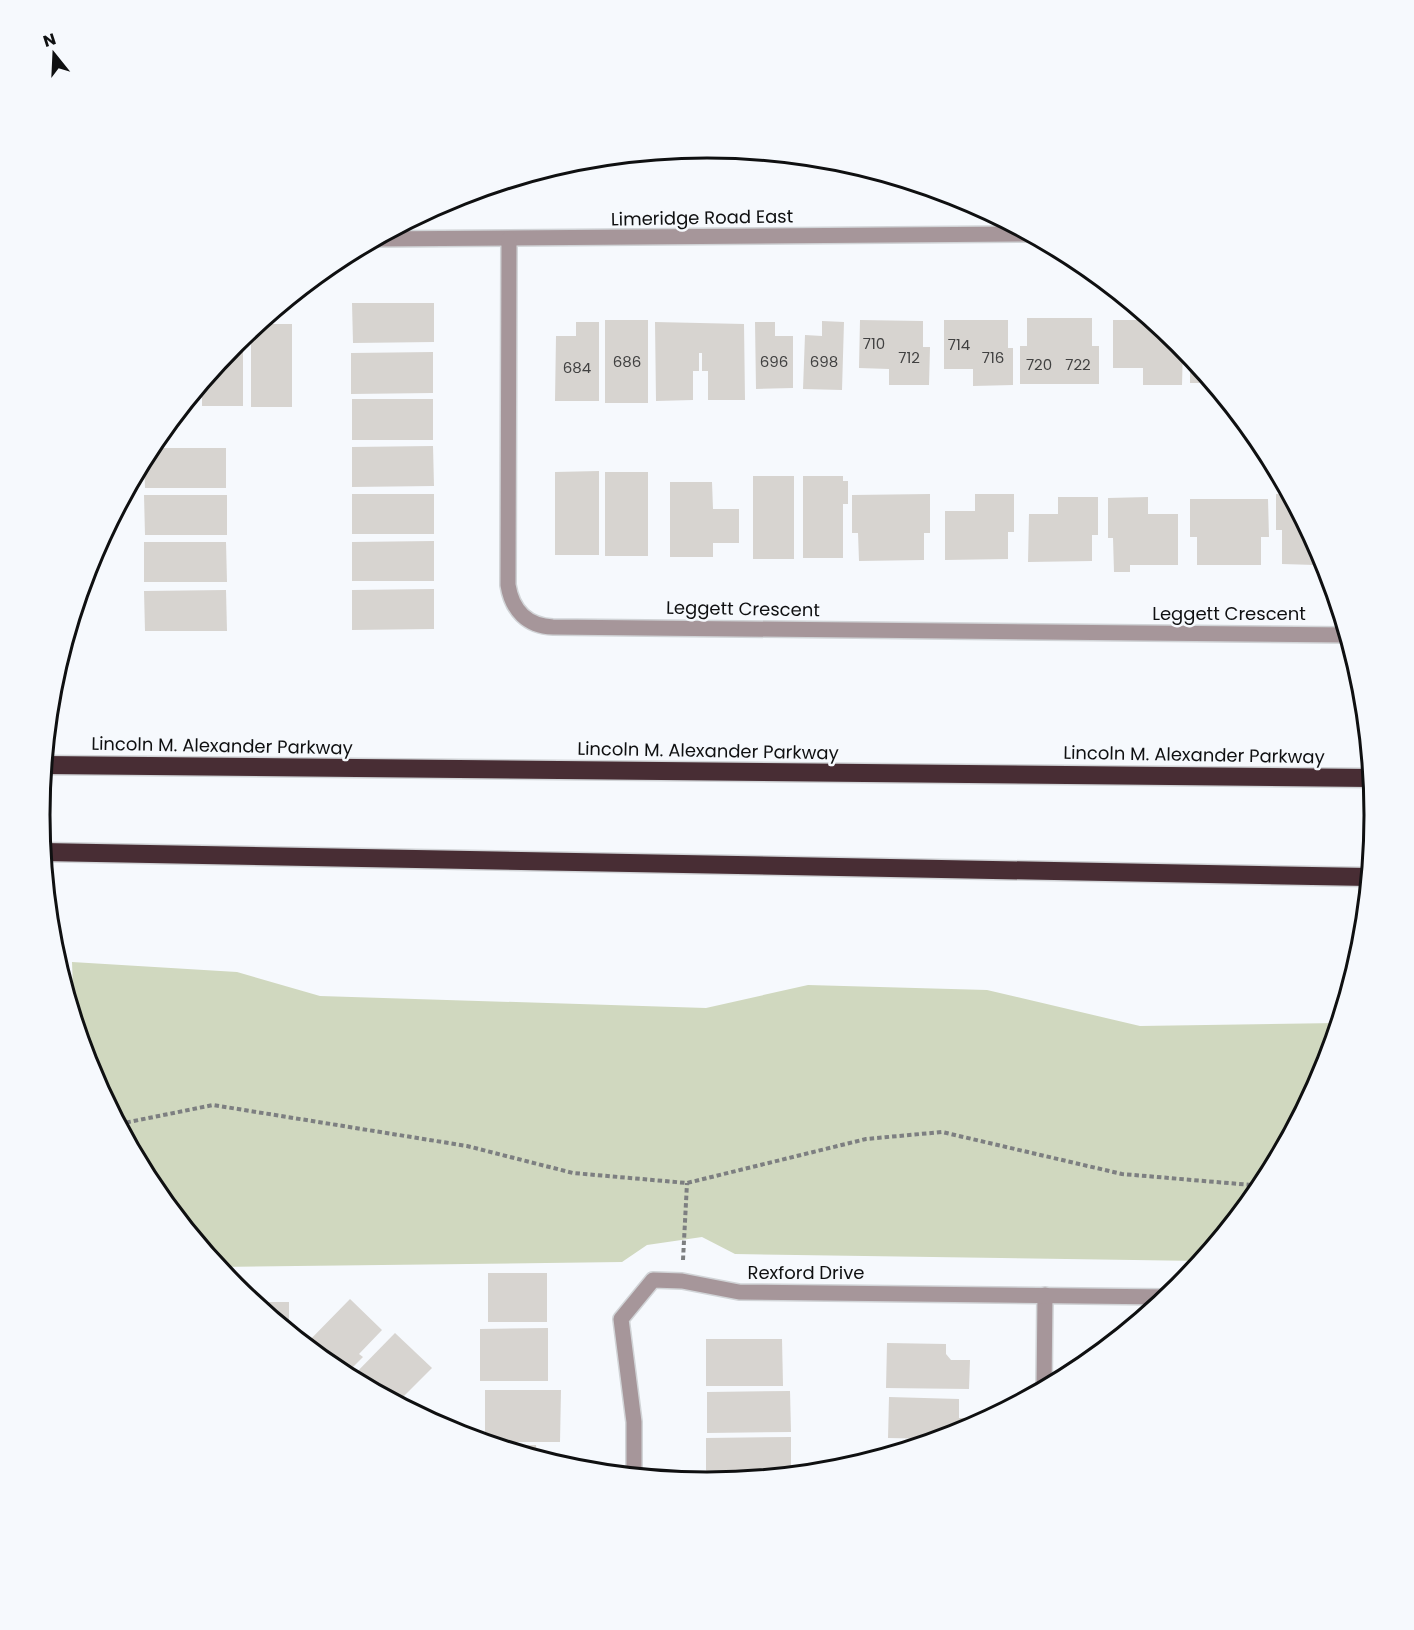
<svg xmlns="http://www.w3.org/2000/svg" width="1414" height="1630" viewBox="0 0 1414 1630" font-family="Poppins,sans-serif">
  <rect width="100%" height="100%" fill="#f6f9fd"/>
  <path fill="#d0d8bf" d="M72 962 237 972 320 996 706 1008 808 985 987 990 1140 1026 1338 1023 1324 1071 1262 1186 1201 1261 735 1254 702 1237 647 1245 622 1262 218 1267 151 1186 90 1070 74 1017Z"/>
  <g fill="#d7d4d0">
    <path d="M352 303H434V342L353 343Z"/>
    <path d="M1027 318H1092V346H1099V384H1020V346H1027Z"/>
    <rect x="605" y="320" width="43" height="83"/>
    <path d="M860 320 923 321V347H930L929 385H889V369L859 368Z"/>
    <path d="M944 320H1008V348H1013V385L973 386V369H944Z"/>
    <path d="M1113 320H1151L1177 340V346L1183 347 1182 385H1143V368H1113Z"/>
    <path d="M822 321 844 322 842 390 803 389 805 335 822 336Z"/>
    <path d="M576 322H599V401H555L556 336H576Z"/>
    <path d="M655 322 744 324 745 400H708V371H702V353H699V371H693V400L656 401Z"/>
    <path d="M755 322H775V336H793V388L756 389Z"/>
    <path d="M258 324H292V407H251V329Z"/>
    <path d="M243 336V406H202V382Z"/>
    <path d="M433 352V393L351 394V353Z"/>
    <path d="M1190 355 1213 383H1190Z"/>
    <rect x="352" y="399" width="81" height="41"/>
    <path d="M433 446 434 486 352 487V447Z"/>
    <path d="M149 448H226V488H145L144 458Z"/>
    <path d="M599 471V555H555V472Z"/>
    <rect x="605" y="472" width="43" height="84"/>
    <rect x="753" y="476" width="41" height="83"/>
    <path d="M803 476H843V481H848V504H843V558H803Z"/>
    <path d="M670 482H712L713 509H739V543H713V557H670Z"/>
    <rect x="352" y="494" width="82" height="40"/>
    <path d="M930 494V533H924V560L859 561 858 533H852V495Z"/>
    <path d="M975 494H1014V532H1008V559L945 560V511H975Z"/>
    <path d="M1276 494H1289L1315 542V565L1282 564V530H1276Z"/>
    <path d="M144 495H227V535H145Z"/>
    <path d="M1058 497H1098V535H1092V561L1028 562 1029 514H1058Z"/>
    <path d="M1148 497V514H1178V565H1130V572H1114L1113 538H1108V498Z"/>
    <path d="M1190 499H1268L1269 537H1261V565H1197V537H1190Z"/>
    <path d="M434 541V581H352V542Z"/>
    <path d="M144 542H226L227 582H144Z"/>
    <path d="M434 589V629L352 630V590Z"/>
    <path d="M226 590 227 631H145L144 591Z"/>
    <rect x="488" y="1273" width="59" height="49"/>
    <path d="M350 1299 382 1330 359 1354 363 1357 345 1375 305 1345Z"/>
    <path d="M252 1302H289V1332Z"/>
    <path d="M548 1328V1381H480V1329Z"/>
    <path d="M395 1333 432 1368 397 1403 351 1378Z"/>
    <path d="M706 1339H782L783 1386H706Z"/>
    <path d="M887 1343 946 1344V1354L951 1360H970L969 1389 886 1388Z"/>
    <path d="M485 1390H561L560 1442H485Z"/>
    <path d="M790 1391 791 1432 707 1433V1392Z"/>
    <path d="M889 1397 959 1399V1418H967V1430L939 1439 888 1438Z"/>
    <path d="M791 1437V1475L706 1480V1438Z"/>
    <path d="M891 1444H921V1445L891 1454Z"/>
    <path d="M536 1445 537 1458 498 1446H499Z"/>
  </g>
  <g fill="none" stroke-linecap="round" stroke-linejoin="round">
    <defs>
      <g id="street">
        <path d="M374 239 1031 234"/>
        <path d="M509 239 508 585C512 610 527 626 553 627L1347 635"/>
        <path d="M1044 1388 1045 1295"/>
        <path d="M634 1476V1422L621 1319 653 1280 682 1281 739 1292 1168 1297"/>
      </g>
      <g id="highway">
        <path d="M44 765 1371 778"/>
        <path d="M43 852 1369 877"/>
      </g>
    </defs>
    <use href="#street" stroke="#d1d4d7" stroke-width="18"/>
    <use href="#highway" stroke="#d1d4d7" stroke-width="21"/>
    <g stroke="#7d7f81" stroke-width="4" stroke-dasharray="4.5 3" stroke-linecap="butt">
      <path d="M119 1124 213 1105 467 1146 573 1173 687 1183 866 1139 942 1132 1122 1174 1263 1186"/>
      <path d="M683 1260 687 1183"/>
    </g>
    <use href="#street" stroke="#a6969a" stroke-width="15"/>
    <use href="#highway" stroke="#482d34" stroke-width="18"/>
  </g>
  <g text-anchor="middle" stroke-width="5" stroke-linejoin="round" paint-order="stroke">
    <g font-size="15" fill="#414141">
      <text x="874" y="349">710</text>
      <text x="959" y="350">714</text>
      <text x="909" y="363">712</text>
      <text x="993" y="363">716</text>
      <text x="627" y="367">686</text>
      <text x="774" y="367">696</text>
      <text x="824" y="367">698</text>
      <text x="1039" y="370">720</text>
      <text x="1078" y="370">722</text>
      <text x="577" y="373">684</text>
    </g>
    <g font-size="18" fill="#0f1011" stroke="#f6f9fd">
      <text transform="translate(702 218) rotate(-1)" y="6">Limeridge Road East</text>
      <text transform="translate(743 609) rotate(1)" y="6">Leggett Crescent</text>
      <text x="1229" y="620">Leggett Crescent</text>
      <text transform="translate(222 746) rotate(1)" y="6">Lincoln M. Alexander Parkway</text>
      <text transform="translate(708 751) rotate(1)" y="6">Lincoln M. Alexander Parkway</text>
      <text transform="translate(1194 755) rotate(1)" y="6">Lincoln M. Alexander Parkway</text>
      <text x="806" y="1279">Rexford Drive</text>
    </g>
  </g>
  <path d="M0 0H1414V1630H0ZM50 815a657 657 0 1 1 1314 0a657 657 0 1 1-1314 0Z" fill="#f6f9fd" fill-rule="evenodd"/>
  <path fill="none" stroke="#0f1011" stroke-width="3" d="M50 815a657 657 0 1 1 1314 0a657 657 0 1 1-1314 0Z"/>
  <g transform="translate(54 54) rotate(342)" stroke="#f6f9fd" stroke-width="4.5" paint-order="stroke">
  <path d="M0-4.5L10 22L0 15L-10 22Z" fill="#0f1011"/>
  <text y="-9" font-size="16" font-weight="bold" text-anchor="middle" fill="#0f1011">N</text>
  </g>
</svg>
